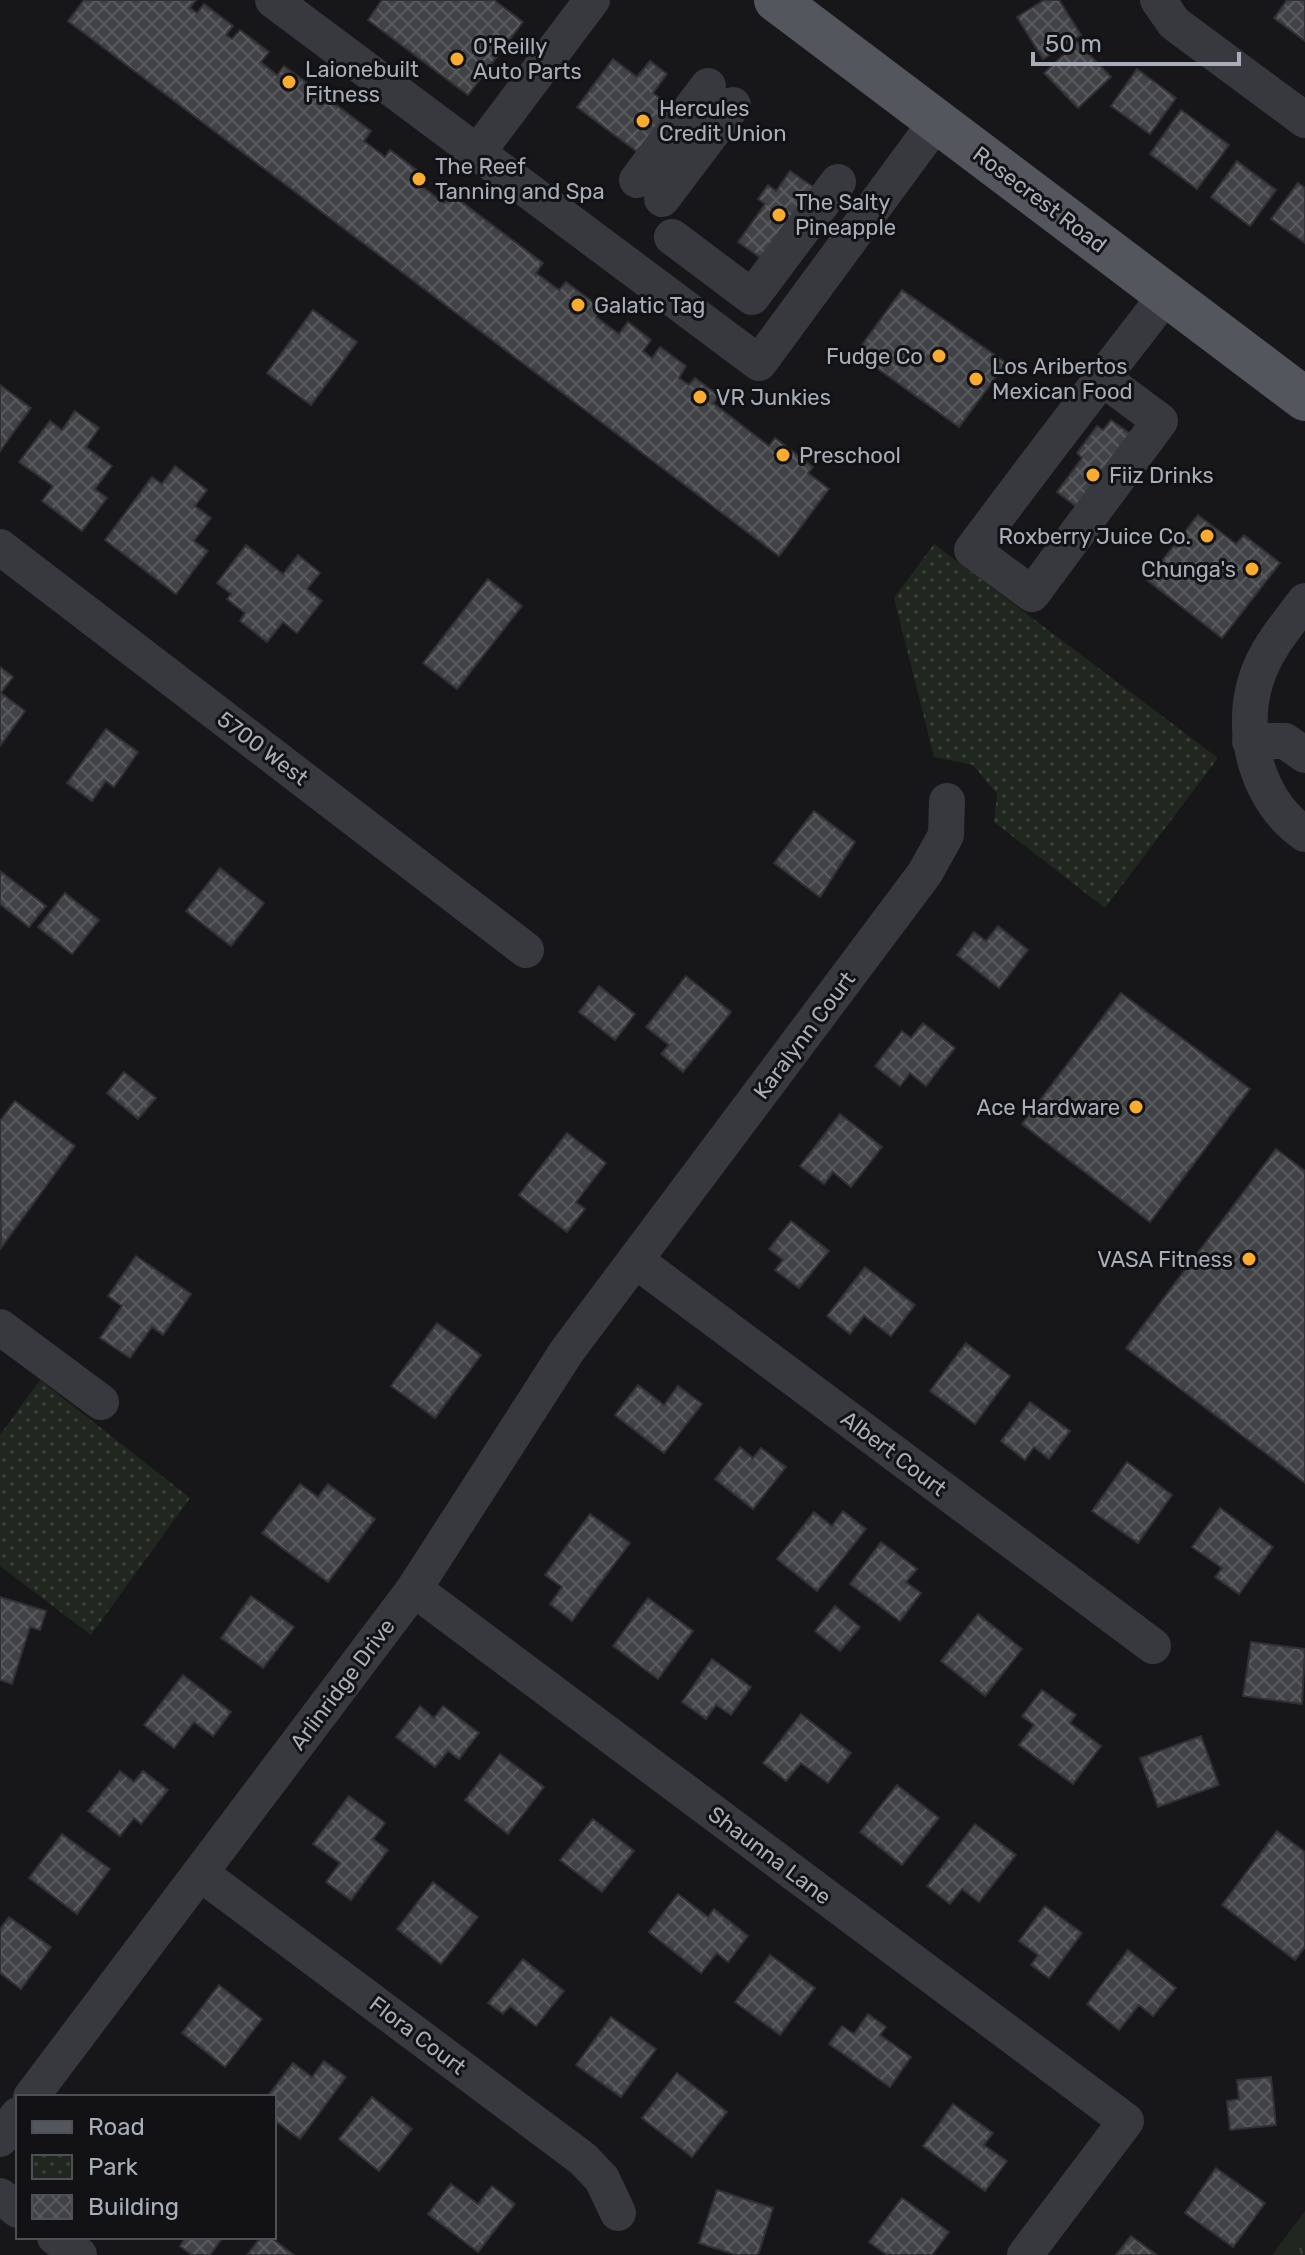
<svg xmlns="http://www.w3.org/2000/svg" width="1305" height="2255" viewBox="0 0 1305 2255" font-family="Rubik,sans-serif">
  <defs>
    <pattern id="grass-tufts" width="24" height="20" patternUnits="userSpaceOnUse" patternTransform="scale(2)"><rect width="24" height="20" fill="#1f271f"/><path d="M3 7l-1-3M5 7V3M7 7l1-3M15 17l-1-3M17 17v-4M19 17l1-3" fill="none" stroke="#3d443d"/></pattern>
    <pattern id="park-dots" width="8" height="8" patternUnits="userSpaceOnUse" patternTransform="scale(2)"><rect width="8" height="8" fill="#1f271f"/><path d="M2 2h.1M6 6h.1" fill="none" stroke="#3d443d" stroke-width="1.8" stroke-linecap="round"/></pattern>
    <pattern id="building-cross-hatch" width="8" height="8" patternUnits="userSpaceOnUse" patternTransform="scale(2)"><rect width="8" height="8" fill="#414246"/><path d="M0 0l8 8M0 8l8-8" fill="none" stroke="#5a5b5f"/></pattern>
  </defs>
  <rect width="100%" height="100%" fill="#171719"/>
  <path fill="url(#grass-tufts)" d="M1305 2211V2255H1272Z"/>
  <g fill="url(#park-dots)">
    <path d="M934 544 1218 758 1105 908 994 822 997 794 973 765 934 757 894 598Z"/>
    <path d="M40 1380 190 1498 91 1635 0 1566V1435Z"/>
  </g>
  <g fill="url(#building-cross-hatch)" stroke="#313135" stroke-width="2">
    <path d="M84 0H196L190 8 197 13 204 4 233 26 226 35 232 39 240 30 269 52 261 62 277 75 284 66 371 131 364 141 385 157 390 150 426 177 420 185 444 203 451 194 543 263 536 273 559 290 566 282 602 309 596 317 619 334 628 322 651 340 643 351 652 358 660 347 686 366 679 378 689 385 695 378 719 396 713 403 769 446 775 438 813 467 808 473 829 489 779 556 68 21Z"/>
    <path d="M382 0H494L523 22 468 95 368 20Z"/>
    <path d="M1044 0H1059L1081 35 1043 59 1017 17Z"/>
    <path d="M1287 0H1305V41L1274 18Z"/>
    <path d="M1077 42 1111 77 1078 108 1044 73Z"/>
    <path d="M613 59 637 77 650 61 667 74 653 93 708 135 647 159 577 107Z"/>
    <path d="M1137 69 1176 98 1150 134 1111 106Z"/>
    <path d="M1181 110 1229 145 1197 189 1150 154Z"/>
    <path d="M1237 161 1276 190 1250 226 1211 197Z"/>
    <path d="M790 171 819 191 768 263 738 242 765 204 758 199 768 185 776 191Z"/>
    <path d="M1298 183 1305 188V243L1271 219Z"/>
    <path d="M902 290 1006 363 959 427 856 353Z"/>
    <path d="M313 310 357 342 311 405 267 373Z"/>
    <path d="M0 385 31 408 0 451Z"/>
    <path d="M75 411 99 428 86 447 112 466 95 489 107 498 82 531 42 501 53 486 19 462 50 421 62 430Z"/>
    <path d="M1111 420 1140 441 1086 514 1057 492 1082 458 1077 453 1097 426 1103 430Z"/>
    <path d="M175 466 207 490 195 506 211 518 194 541 208 551 176 594 105 540 152 477 162 484Z"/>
    <path d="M1198 515 1236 544 1244 535 1280 563 1222 638 1147 580Z"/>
    <path d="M246 545 283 574 298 555 320 573 307 589 322 601 297 633 283 622 267 642 240 621 245 613 227 599 231 594 217 583Z"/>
    <path d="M488 579 522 606 457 689 423 663Z"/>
    <path d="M0 667 13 677 1 693 25 711 0 746Z"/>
    <path d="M106 729 138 752 114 787 106 781 92 801 67 783Z"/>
    <path d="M814 811 855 842 820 897 774 863Z"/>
    <path d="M220 868 264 903 231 946 186 911Z"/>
    <path d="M0 871 46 906 29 927 0 904Z"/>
    <path d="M65 893 99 920 72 954 38 927Z"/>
    <path d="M998 926 1028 950 999 988 957 955 974 932 986 941Z"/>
    <path d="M686 976 731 1012 683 1072 661 1054 669 1045 646 1027Z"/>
    <path d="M599 986 635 1014 615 1040 579 1012Z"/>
    <path d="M1121 993 1250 1089 1150 1222 1022 1124Z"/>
    <path d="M923 1023 955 1048 926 1086 910 1073 900 1086 875 1066 902 1031 911 1038Z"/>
    <path d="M124 1072 156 1098 138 1119 107 1093Z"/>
    <path d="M15 1101 75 1146 1 1248 0 1121Z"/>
    <path d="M840 1114 882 1147 851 1187 833 1172 824 1184 800 1166Z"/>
    <path d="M567 1133 606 1163 576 1202 585 1209 567 1232 519 1195Z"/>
    <path d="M1276 1149 1305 1171V1483L1126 1348Z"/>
    <path d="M791 1221 829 1251 799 1288 775 1270 783 1260 769 1249Z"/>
    <path d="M136 1256 191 1294 163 1335 152 1327 130 1358 100 1338 122 1306 108 1296Z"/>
    <path d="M865 1267 915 1305 891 1336 864 1316 850 1334 827 1316Z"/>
    <path d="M437 1323 481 1355 435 1418 391 1386Z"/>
    <path d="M966 1343 1010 1376 975 1424 930 1391Z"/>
    <path d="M638 1385 664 1405 678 1386 702 1404 664 1453 615 1415Z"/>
    <path d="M1030 1402 1070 1431 1049 1459 1034 1447 1025 1460 1001 1441Z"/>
    <path d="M740 1447 753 1458 761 1448 786 1467 753 1509 715 1479Z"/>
    <path d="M1127 1462 1172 1495 1138 1543 1092 1511Z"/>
    <path d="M300 1484 318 1497 328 1484 375 1519 328 1582 262 1533Z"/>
    <path d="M1220 1508 1273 1547 1239 1594 1215 1577 1222 1568 1192 1547Z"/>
    <path d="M843 1511 866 1529 817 1591 777 1559 814 1512 832 1526Z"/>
    <path d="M590 1514 630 1543 572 1621 550 1604 562 1587 545 1575Z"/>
    <path d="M881 1542 917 1569 906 1582 921 1593 900 1621 850 1584Z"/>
    <path d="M251 1596 294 1627 263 1668 221 1638Z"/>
    <path d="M0 1597 46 1611 40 1630 30 1627 12 1684 0 1680Z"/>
    <path d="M648 1598 693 1631 658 1679 613 1646Z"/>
    <path d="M835 1606 860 1627 840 1651 815 1631Z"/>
    <path d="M978 1614 1022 1649 985 1696 941 1661Z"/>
    <path d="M1251 1642 1305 1649 1302 1704 1243 1696Z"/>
    <path d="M712 1659 751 1687 731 1715 716 1705 706 1719 682 1702Z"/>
    <path d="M183 1675 231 1712 213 1736 194 1722 174 1748 144 1725Z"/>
    <path d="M1042 1690 1076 1715 1070 1723 1101 1746 1073 1784 1019 1745 1034 1725 1022 1716Z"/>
    <path d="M420 1706 434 1718 443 1706 479 1733 459 1759 448 1751 435 1767 396 1737Z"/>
    <path d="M801 1714 851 1753 828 1783 801 1763 786 1781 763 1763Z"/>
    <path d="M1201 1736 1219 1785 1158 1807 1140 1758Z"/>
    <path d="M500 1754 544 1787 508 1834 465 1800Z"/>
    <path d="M120 1771 134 1782 143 1771 168 1790 141 1824 134 1818 120 1836 88 1811Z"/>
    <path d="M897 1785 939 1818 902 1865 860 1832Z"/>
    <path d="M349 1796 385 1823 373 1839 388 1850 351 1900 326 1882 340 1863 313 1844Z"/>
    <path d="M593 1819 634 1851 602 1892 560 1860Z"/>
    <path d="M975 1824 1016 1855 979 1902 962 1889 950 1904 927 1886Z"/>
    <path d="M1277 1831 1305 1852V1947L1295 1960 1222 1905Z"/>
    <path d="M62 1834 110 1869 77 1914 29 1878Z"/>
    <path d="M433 1882 478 1917 441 1964 397 1929Z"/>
    <path d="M678 1894 708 1917 714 1909 748 1936 728 1962 717 1953 701 1973 649 1932Z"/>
    <path d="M1045 1906 1082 1933 1049 1978 1031 1965 1038 1955 1019 1941Z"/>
    <path d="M9 1917 51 1947 21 1989 0 1973V1929Z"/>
    <path d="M1128 1950 1176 1988 1153 2016 1139 2005 1119 2030 1087 2004Z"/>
    <path d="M770 1955 815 1988 780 2035 735 2002Z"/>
    <path d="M523 1959 564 1991 536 2026 510 2006 503 2014 488 2003Z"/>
    <path d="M219 1985 262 2019 225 2067 182 2033Z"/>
    <path d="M868 2014 886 2027 880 2035 911 2057 890 2087 829 2044 842 2026 854 2034Z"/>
    <path d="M611 2017 656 2049 621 2097 576 2065Z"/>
    <path d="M324 2061 346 2077 300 2139 274 2120V2097H267L293 2063 312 2077Z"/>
    <path d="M677 2073 727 2112 692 2157 642 2118Z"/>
    <path d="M1271 2077 1276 2125 1230 2130 1227 2101 1239 2099 1237 2080Z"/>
    <path d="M372 2097 412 2129 379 2171 339 2139Z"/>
    <path d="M953 2104 993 2133 984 2145 1007 2161 985 2191 923 2146Z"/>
    <path d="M1216 2168 1265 2203 1233 2247 1185 2213Z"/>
    <path d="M451 2184 478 2204 492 2186 515 2204 478 2252 428 2214Z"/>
    <path d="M717 2190 773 2208 758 2255H736L699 2243Z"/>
    <path d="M902 2198 949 2232 932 2255H887L869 2242Z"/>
    <path d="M1131 2236 1157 2255H1116Z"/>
    <path d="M186 2237H223L210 2255H192L180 2246Z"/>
    <path d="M261 2237H270L294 2255H247Z"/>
  </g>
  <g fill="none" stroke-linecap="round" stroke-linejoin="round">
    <g stroke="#38393e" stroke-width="36">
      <path d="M273 0 759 363 937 121"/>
      <path d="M1158 0 1174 23 1305 120"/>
      <path d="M477 153 592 0"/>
      <path d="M637 180 708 86"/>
      <path d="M662 199 733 105"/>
      <path d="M672 237 752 297 838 182"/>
      <path d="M1102 378 1160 421 1032 594 972 550C1036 464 1101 379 1167 294"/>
      <path d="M0 547 526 950"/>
      <path d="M1305 601C1286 626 1265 650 1256 680 1239 734 1258 802 1305 834"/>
      <path d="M1250 741H1285L1305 755"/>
      <path d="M635 1260 1153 1646"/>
      <path d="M0 1327 101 1402"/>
      <path d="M414 1589 1126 2121 1025 2255"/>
      <path d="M200 1873 583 2159 602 2179 618 2213"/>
      <path d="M31 2097 414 1589 567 1351 925 873 946 835 947 801"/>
      <path d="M0 2139 18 2115"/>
      <path d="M0 2196 18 2210"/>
      <path d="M55 2237 79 2255"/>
    </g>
    <path stroke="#54565d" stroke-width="44" d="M776 0 1305 399"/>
  </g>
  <g fill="#f9ac2f" stroke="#121214" stroke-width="3">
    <circle cx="457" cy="59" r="8"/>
    <circle cx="289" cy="82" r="8"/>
    <circle cx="643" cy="121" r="8"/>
    <circle cx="419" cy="179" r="8"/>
    <circle cx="779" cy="215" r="8"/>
    <circle cx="578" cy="305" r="8"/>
    <circle cx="939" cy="356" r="8"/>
    <circle cx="976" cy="379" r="8"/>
    <circle cx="700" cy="397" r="8"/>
    <circle cx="783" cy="455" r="8"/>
    <circle cx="1093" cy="475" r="8"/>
    <circle cx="1207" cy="536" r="8"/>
    <circle cx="1252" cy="569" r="8"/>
    <circle cx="1136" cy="1107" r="8"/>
    <circle cx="1249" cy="1259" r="8"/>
  </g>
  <g text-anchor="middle" stroke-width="6" stroke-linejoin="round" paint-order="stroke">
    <g font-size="22" fill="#a8aeb9" stroke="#121214" text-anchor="start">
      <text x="473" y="54">O'Reilly<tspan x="473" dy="25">Auto Parts</tspan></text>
      <text x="305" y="77">Laionebuilt<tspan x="305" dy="25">Fitness</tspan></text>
      <text x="659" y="116">Hercules<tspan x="659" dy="25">Credit Union</tspan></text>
      <text x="435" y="174">The Reef<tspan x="435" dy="25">Tanning and Spa</tspan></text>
      <text x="795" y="210">The Salty<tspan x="795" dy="25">Pineapple</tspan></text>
      <text x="594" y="313">Galatic Tag</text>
      <text x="923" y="364" text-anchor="end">Fudge Co</text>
      <text x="992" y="374">Los Aribertos<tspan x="992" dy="25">Mexican Food</tspan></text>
      <text x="716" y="405">VR Junkies</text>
      <text x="799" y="463">Preschool</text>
      <text x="1109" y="483">Fiiz Drinks</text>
      <text x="1191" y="544" text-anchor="end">Roxberry Juice Co.</text>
      <text x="1236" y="577" text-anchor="end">Chunga's</text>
      <text x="1120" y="1115" text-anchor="end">Ace Hardware</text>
      <text x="1233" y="1267" text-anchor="end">VASA Fitness</text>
    </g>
    <g font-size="22" fill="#a8aeb9" stroke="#121214">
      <text transform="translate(1040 199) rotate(37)" y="8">Rosecrest Road</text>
      <text transform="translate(263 748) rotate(37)" y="8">5700 West</text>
      <text transform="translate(804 1035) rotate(-53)" y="8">Karalynn Court</text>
      <text transform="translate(894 1453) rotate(37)" y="8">Albert Court</text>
      <text transform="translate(342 1684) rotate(-53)" y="8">Arlinridge Drive</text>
      <text transform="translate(770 1855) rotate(37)" y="8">Shaunna Lane</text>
      <text transform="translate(418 2035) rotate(37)" y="8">Flora Court</text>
    </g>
  </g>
  <rect x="16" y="2095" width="260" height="144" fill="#121214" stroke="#4e5056" stroke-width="2"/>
  <rect x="32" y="2121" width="40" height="12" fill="#54565d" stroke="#4e5056" stroke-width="2"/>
  <text x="88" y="2135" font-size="24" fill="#a8aeb9">Road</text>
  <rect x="32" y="2155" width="40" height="24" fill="url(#park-dots)" stroke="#4e5056" stroke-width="2"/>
  <text x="88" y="2175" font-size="24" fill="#a8aeb9">Park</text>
  <rect x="32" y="2195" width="40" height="24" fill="url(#building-cross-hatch)" stroke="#4e5056" stroke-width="2"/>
  <text x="88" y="2215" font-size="24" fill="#a8aeb9">Building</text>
  <path d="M1033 52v12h206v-12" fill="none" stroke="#a8aeb9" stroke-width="4"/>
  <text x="1045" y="52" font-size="24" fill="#a8aeb9" stroke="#121214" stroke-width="6" paint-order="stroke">50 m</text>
</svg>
